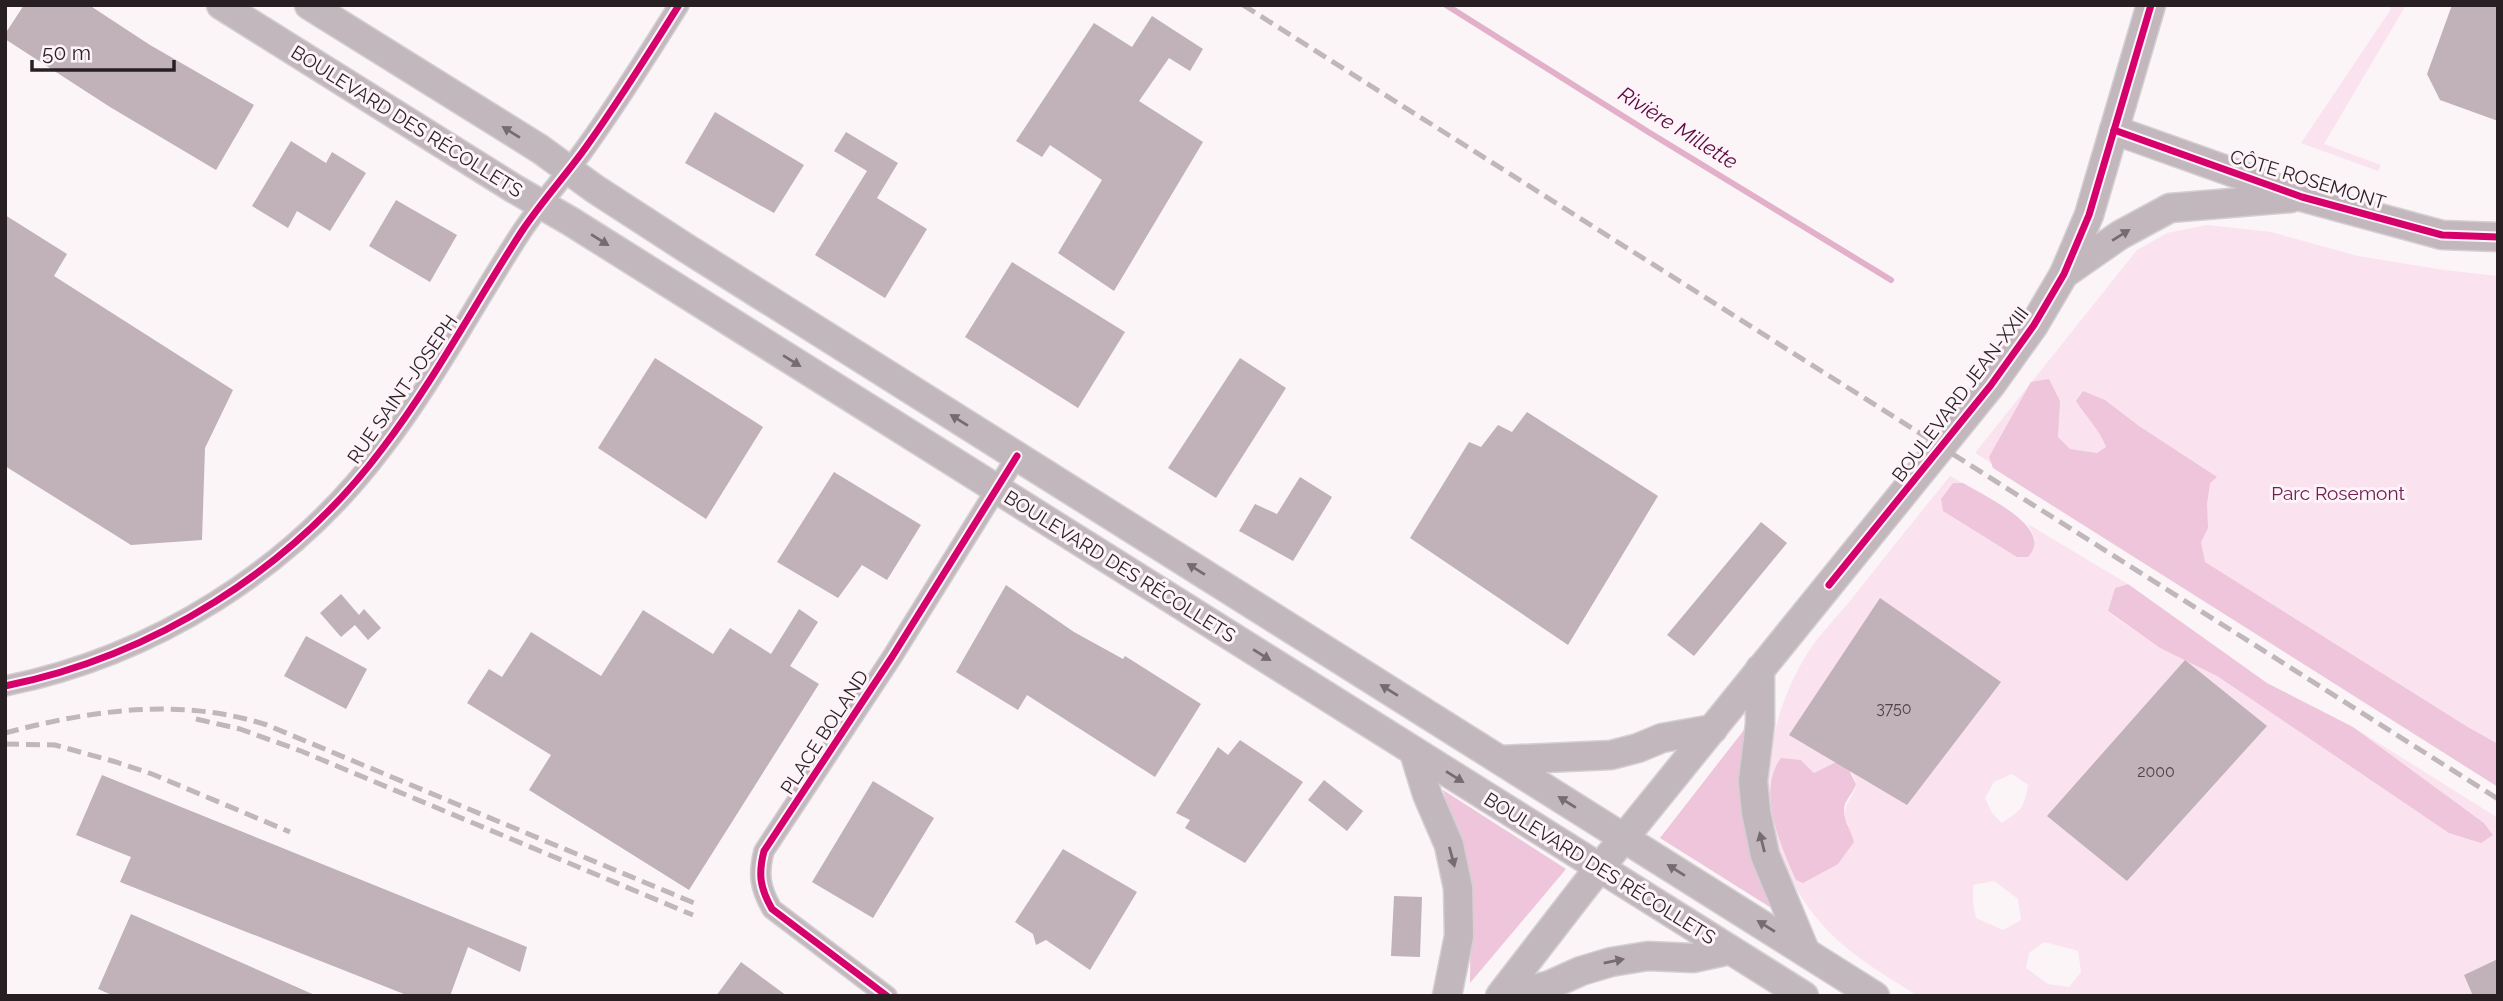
<svg xmlns="http://www.w3.org/2000/svg" width="2503" height="1001" viewBox="0 0 2503 1001" font-family="Raleway,sans-serif">
  <rect width="100%" height="100%" fill="#fbf5f8"/>
  <g fill="#fae3ee" fill-rule="evenodd">
    <path d="M2389 5H2406L2324 144 2381 165 2378 171 2301 143 2391 9Z"/>
    <path d="M2207 225 2271 232 2358 256 2444 270 2498 276V783L1975 453 2137 250 2167 233Z"/>
    <path d="M1950 476 1963 483H1953L1941 499 1944 511 2018 557 2035 539 2028 524 2128 584 2115 588 2108 612 2160 648 2217 676 2418 812 2493 835 2484 823 2353 727 2498 818V996H1918C1888 977 1856 959 1831 934 1755 858 1752 748 1804 659 1816 638 1835 619 1850 601 1883 559 1917 517 1950 476ZM1801 760 1814 773 1836 762C1842 766 1851 771 1854 777 1863 795 1835 802 1849 826L1796 880C1781 849 1773 821 1771 787ZM2012 774 2028 785C2024 809 2021 810 2002 823L1992 813 1985 798 1994 782ZM1994 881 2018 899 2021 920 2003 930 1976 918 1973 902V885ZM2044 942 2078 951 2081 972 2069 987 2048 984 2026 968 2029 953Z"/>
  </g>
  <g fill="#eec5da">
    <path d="M2049 379 2060 401 2058 437 2070 449 2097 453 2106 447C2100 430 2086 417 2076 401L2083 391 2105 400 2139 426 2217 477 2210 483 2207 504 2208 528 2201 542 2205 562 2466 726 2498 744V787L1993 468 1989 457 2031 382Z"/>
    <path d="M1953 483H1963C1984 496 2056 528 2028 557H2017L1943 511 1941 499Z"/>
    <path d="M2128 584 2267 683 2353 727 2484 823 2493 835 2481 843 2449 833 2217 676 2160 648 2108 611 2115 588Z"/>
    <path d="M1747 726 1741 786 1750 854 1773 909 1660 838Z"/>
    <path d="M1781 758 1801 760 1814 773 1836 762 1848 768 1856 784C1853 793 1848 797 1845 804 1841 817 1851 830 1854 842L1838 864 1803 883 1796 880C1781 847 1756 791 1781 758Z"/>
    <path d="M1443 790 1566 869 1470 983 1471 881Z"/>
  </g>
  <g fill="none" stroke-linecap="round" stroke-linejoin="round">
    <path stroke="#e3b0ca" stroke-width="6" d="M1446 5 1650 133 1891 280"/>
  </g>
  <g fill="#c1b1b9">
    <path d="M24 5H89L150 45 254 105 216 170 110 107 5 39V34Z"/>
    <path d="M2452 5H2498V121L2440 100 2427 74Z"/>
    <path d="M1152 16 1203 49 1190 71 1169 58 1139 101 1203 142 1114 291 1058 253 1102 180 1050 145 1042 157 1016 141 1094 23 1132 47Z"/>
    <path d="M715 112 804 165 774 213 685 163Z"/>
    <path d="M846 132 898 163 877 198 927 229 885 298 815 255 867 171 834 151Z"/>
    <path d="M291 141 326 163 332 152 366 173 330 231 297 211 288 228 252 206Z"/>
    <path d="M396 200 457 235 430 282 369 246Z"/>
    <path d="M5 215 67 254 54 276 233 390 205 448 202 540 131 545 5 466Z"/>
    <path d="M1012 262 1125 332 1078 408 965 337Z"/>
    <path d="M655 358 763 427 706 519 598 448Z"/>
    <path d="M1240 358 1286 388 1216 498 1168 468Z"/>
    <path d="M1527 412 1658 496 1568 645 1410 538 1469 442 1481 447 1498 425 1512 432Z"/>
    <path d="M834 472 921 525 887 580 862 565 838 598 777 562Z"/>
    <path d="M1300 477 1332 497 1293 561 1239 531 1255 504 1277 514Z"/>
    <path d="M1761 522 1787 543 1694 656 1667 635Z"/>
    <path d="M1006 585 1074 632 1123 659 1125 656 1201 704 1155 777 1027 695 1018 710 956 672Z"/>
    <path d="M341 594 359 615 364 609 381 628 368 640 355 625 341 637 320 613Z"/>
    <path d="M1880 598 2001 682 1907 805 1789 735Z"/>
    <path d="M799 609 818 622 790 666 819 684 689 890 529 790 551 755 467 703 489 669 502 677 531 632 601 676 643 610 713 654 730 628 771 654Z"/>
    <path d="M306 636 367 669 346 709 284 676Z"/>
    <path d="M2185 660 2267 726 2127 881 2047 816Z"/>
    <path d="M1240 740 1303 782 1245 863 1185 828 1190 820 1176 813 1218 747 1228 755Z"/>
    <path d="M102 775 527 947 520 972 468 947 450 996H409L120 882 131 857 76 835Z"/>
    <path d="M1324 780 1363 811 1347 831 1308 800Z"/>
    <path d="M873 781 934 818 873 918 812 882Z"/>
    <path d="M1063 849 1137 892 1090 970 1046 940 1036 945 1033 934 1015 922Z"/>
    <path d="M1394 896 1422 897 1420 957 1391 956Z"/>
    <path d="M131 914 317 996H114L98 989Z"/>
    <path d="M2498 959V996H2473L2464 975Z"/>
    <path d="M741 962 787 996H716Z"/>
  </g>
  <g fill="none" stroke-linecap="round" stroke-linejoin="round">
    <defs>
      <g id="street">
        <path d="M5 686C154 656 291 570 382 449 435 380 475 303 522 231 542 201 566 175 586 147 619 101 649 53 679 5"/>
        <path d="M887 996 772 909C760 888 758 874 764 851L892 657 1017 456"/>
      </g>
      <g id="secondary">
        <path d="M221 5 513 188 570 221 1804 996"/>
        <path d="M309 5 540 149 595 189 686 248 1875 996"/>
        <path d="M2114 130 2302 197 2442 235 2498 237"/>
        <path d="M2064 274 2120 235 2170 208 2291 198"/>
        <path d="M1760 669V724L1753 781 1756 812 1765 855 1805 951"/>
        <path d="M1414 752 1427 794 1449 845 1458 888 1459 936 1447 996"/>
        <path d="M1501 760 1611 755 1638 748 1662 738 1713 729"/>
        <path d="M1500 996 1585 886 1991 385 2034 325 2064 274 2089 215 2151 5"/>
        <path d="M1506 996 1550 985 1581 971 1611 962 1648 956 1693 958 1730 950"/>
      </g>
    </defs>
    <use href="#street" stroke="#d4cfd2" stroke-width="22"/>
    <use href="#secondary" stroke="#d4cfd2" stroke-width="31"/>
    <use href="#street" stroke="#c3b8bd" stroke-width="19"/>
    <use href="#secondary" stroke="#c2b7bc" stroke-width="28"/>
    <g stroke="#bfb7bb" stroke-width="5" stroke-dasharray="14 7" stroke-linecap="butt">
      <path d="M1243 5 2498 799"/>
      <path d="M196 719 240 729 301 751 693 915"/>
      <path d="M5 733C91 710 181 697 267 725L699 905"/>
      <path d="M5 744 55 745 116 762 152 774 290 832"/>
    </g>
    <defs>
      <g id="cycleway">
        <path d="M2114 130 2302 197 2442 235 2498 237"/>
        <path d="M1829 585 1991 385 2034 325 2064 274 2089 215 2151 5"/>
        <path d="M5 686C154 656 291 570 382 449 435 380 475 303 522 231 542 201 566 175 586 147 619 101 649 53 679 5"/>
        <path d="M887 996 772 909C760 888 758 874 764 851L892 657 1017 456"/>
      </g>
    </defs>
    <use href="#cycleway" stroke="#fdf3f8" stroke-width="11"/>
    <use href="#cycleway" stroke="#d6006c" stroke-width="7"/>
  </g>
  <defs><path id="oneway-solid" d="M-6-.8H1V-3.2L6.5 0L1 3.2V.8H-6Z" transform="scale(1.75)"/></defs>
  <g fill="#756b70">
    <use href="#oneway-solid" transform="translate(511 132) rotate(-148)"/>
    <use href="#oneway-solid" transform="translate(2121 235) rotate(-32)"/>
    <use href="#oneway-solid" transform="translate(600 240) rotate(32)"/>
    <use href="#oneway-solid" transform="translate(792 361) rotate(32)"/>
    <use href="#oneway-solid" transform="translate(959 420) rotate(-148)"/>
    <use href="#oneway-solid" transform="translate(1196 569) rotate(-148)"/>
    <use href="#oneway-solid" transform="translate(1262 655) rotate(32)"/>
    <use href="#oneway-solid" transform="translate(1389 690) rotate(-148)"/>
    <use href="#oneway-solid" transform="translate(1455 777) rotate(32)"/>
    <use href="#oneway-solid" transform="translate(1567 802) rotate(-148)"/>
    <use href="#oneway-solid" transform="translate(1762 842) rotate(-104)"/>
    <use href="#oneway-solid" transform="translate(1452 857) rotate(75)"/>
    <use href="#oneway-solid" transform="translate(1676 870) rotate(-148)"/>
    <use href="#oneway-solid" transform="translate(1766 926) rotate(-148)"/>
    <use href="#oneway-solid" transform="translate(1614 961) rotate(-11)"/>
  </g>
  <g text-anchor="middle" stroke-width="6" stroke-linejoin="round" paint-order="stroke">
    <g font-size="16" fill="#4e4448">
      <text x="1894" y="714">3750</text>
      <text x="2156" y="777">2000</text>
    </g>
    <g font-size="19" fill="#281f23" stroke="#fdf3f8">
      <text transform="translate(407 121) rotate(32)" y="7">BOULEVARD DES RÉCOLLETS</text>
      <text transform="translate(2308 179) rotate(17)" y="7">CÔTE ROSEMONT</text>
      <text transform="translate(402 389) rotate(-55)" y="7">RUE SAINT-JOSEPH</text>
      <text transform="translate(1960 394) rotate(-53)" y="7">BOULEVARD JEAN-XXIII</text>
      <text transform="translate(1120 566) rotate(32)" y="7">BOULEVARD DES RÉCOLLETS</text>
      <text transform="translate(824 732) rotate(-57)" y="7">PLACE BOLAND</text>
      <text transform="translate(1600 868) rotate(32)" y="7">BOULEVARD DES RÉCOLLETS</text>
    </g>
    <g font-size="19" fill="#712151" stroke="#fdf3f8">
      <text x="2338" y="500">Parc Rosemont</text>
    </g>
    <g font-size="21" font-style="italic" fill="#5d0a3f" stroke="#fdf3f8">
      <text transform="translate(1678 128) rotate(32)" y="7">Rivière Millette</text>
    </g>
  </g>
  <rect width="2503" height="1001" fill="none" stroke="#281f23" stroke-width="14"/>
  <path d="M32 60v10h142v-10" fill="none" stroke="#281f23" stroke-width="3.5"/>
  <text x="42" y="60" font-size="21" fill="#281f23" stroke="#fdf3f8" stroke-width="5" paint-order="stroke">50 m</text>
</svg>
